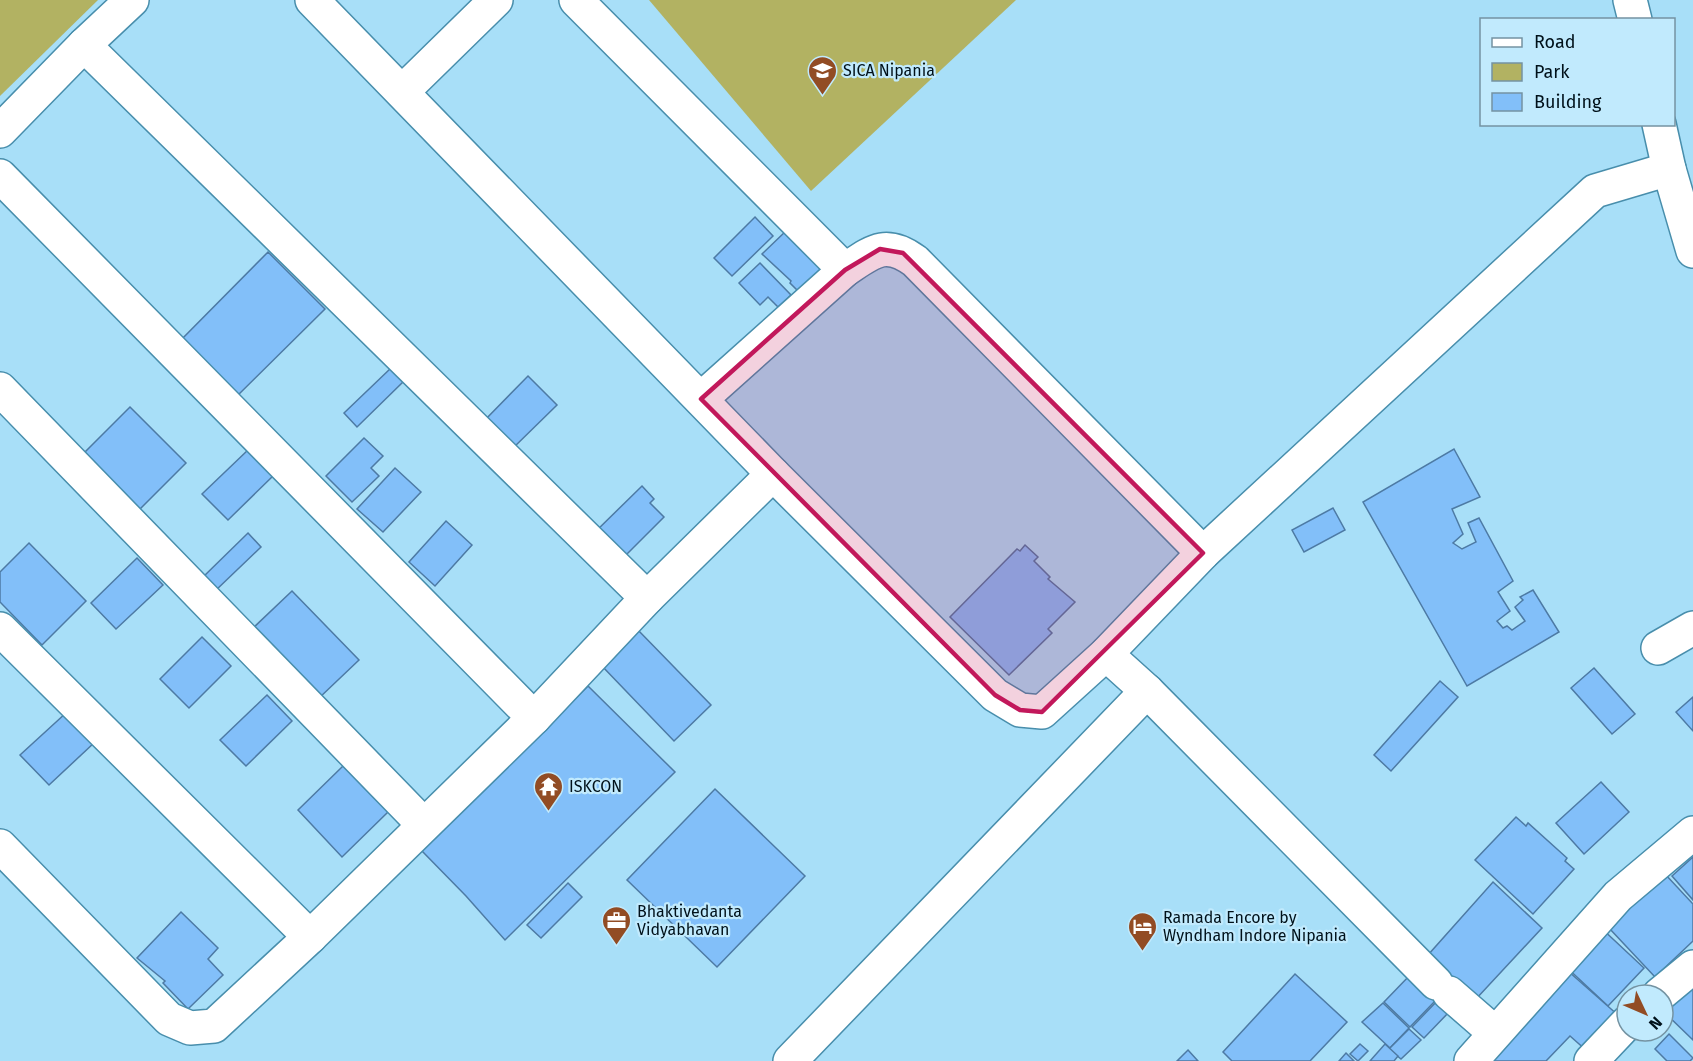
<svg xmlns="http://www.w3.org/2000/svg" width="1693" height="1061" viewBox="0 0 1693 1061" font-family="'Fira Sans',sans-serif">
  <rect width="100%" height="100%" fill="#a8dff8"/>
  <g fill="#b2b262">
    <path d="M0 0H98L0 96Z"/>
    <path d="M649 0H1016L811 191Z"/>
  </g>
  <g fill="#82bff9" stroke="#4d7aa4" stroke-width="1.5">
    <path d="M755 217 773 236 732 276 714 258Z"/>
    <path d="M787 230 828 270 802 295 790 283 791 281 762 254Z"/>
    <path d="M268 252 325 309 232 401 176 345Z"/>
    <path d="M760 263 791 295 778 307 768 297 760 305 739 283Z"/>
    <path d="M391 368 404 381 357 427 344 413Z"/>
    <path d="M528 376 557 405 510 451 482 423Z"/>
    <path d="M130 407 186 463 139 510 83 454Z"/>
    <path d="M364 438 383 456 371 468 379 476 352 502 326 476Z"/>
    <path d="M249 449 274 475 228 520 202 494Z"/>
    <path d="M1454 449 1480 497 1452 509 1463 534 1453 543 1462 549 1476 542 1468 523 1479 518 1513 581 1498 592 1510 611 1497 621 1503 628 1507 626 1512 630 1525 621 1515 607 1523 600 1520 597 1533 590 1559 632 1467 686 1363 502Z"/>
    <path d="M395 468 421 492 383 532 357 509Z"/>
    <path d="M642 486 654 499 650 503 664 517 626 555 612 541 604 549 591 536Z"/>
    <path d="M1333 508 1345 530 1304 552 1292 530Z"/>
    <path d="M446 521 472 545 435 586 409 562Z"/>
    <path d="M248 533 261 547 214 592 201 579Z"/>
    <path d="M29 543 86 601 42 645 0 602V572Z"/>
    <path d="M1025 545 1038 557 1034 561 1050 577 1048 579 1075 602 1048 629 1052 633 1009 675 950 617 1017 549 1020 551Z"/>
    <path d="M137 558 163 585 116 629 91 603Z"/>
    <path d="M292 591 359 660 318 699 251 630Z"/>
    <path d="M637 629 711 705 674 741 601 665Z"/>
    <path d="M202 637 231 666 189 708 160 679Z"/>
    <path d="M1594 668 1635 714 1612 734 1571 688Z"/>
    <path d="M1440 681 1458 697 1391 771 1374 755Z"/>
    <path d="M588 686 675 772 505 940 466 896 422 851Z"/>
    <path d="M267 695 292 721 246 766 220 740Z"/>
    <path d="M1693 697V731L1676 712Z"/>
    <path d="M67 712 95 742 49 785 20 755Z"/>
    <path d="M343 766 388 812 342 857 298 810Z"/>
    <path d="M1601 782 1629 812 1584 854 1556 823Z"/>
    <path d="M715 789 805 876 717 967 627 880Z"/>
    <path d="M1516 817 1526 826 1528 823 1567 858 1565 861 1574 869 1533 914 1475 860Z"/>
    <path d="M1693 857V900L1672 876Z"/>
    <path d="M1665 874 1693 904V941L1655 977 1609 928Z"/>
    <path d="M1493 882 1542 928 1476 999 1428 955Z"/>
    <path d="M568 883 582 897 541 938 527 925Z"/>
    <path d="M181 912 218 948 208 959 223 975 188 1009 163 983 165 981 137 958Z"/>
    <path d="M1599 926 1644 968 1608 1006 1563 964Z"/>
    <path d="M1568 971 1619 1016 1587 1051 1570 1036 1546 1061H1484L1512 1038 1540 1009 1533 1003Z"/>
    <path d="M1295 974 1347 1022 1310 1061H1232L1223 1052Z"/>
    <path d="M1411 974 1437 999 1410 1027 1384 1002Z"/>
    <path d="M1693 983V1040L1663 1011Z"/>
    <path d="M1439 999 1450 1011 1424 1038 1412 1027Z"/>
    <path d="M1383 1003 1409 1028 1390 1048 1362 1022Z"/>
    <path d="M1409 1029 1421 1040 1401 1059 1389 1049Z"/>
    <path d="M1669 1034 1693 1058 1690 1061H1667L1655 1049Z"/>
    <path d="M1360 1044 1368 1051 1358 1061 1350 1054Z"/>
    <path d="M1385 1044 1398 1056 1394 1061H1370Z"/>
    <path d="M1188 1050 1198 1061H1177Z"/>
    <path d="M1346 1053 1354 1061H1339Z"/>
  </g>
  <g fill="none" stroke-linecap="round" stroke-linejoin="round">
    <defs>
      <g id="minor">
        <path d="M312 0 773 474"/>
        <path d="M576 0 845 270"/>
        <path d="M1630 0 1635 20"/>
        <path d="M84 45 647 598"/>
        <path d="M402 92 496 0"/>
        <path d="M1659 124 1669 169 1693 251"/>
        <path d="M0 131 84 45 132 0"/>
        <path d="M0 176 534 718"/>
        <path d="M0 389 424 825"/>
        <path d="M701 399 845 270C872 252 885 239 915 261L1203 553"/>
        <path d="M0 629 310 937 534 718 647 598 773 474 995 695 1020 710 1042 712 1106 654 1203 553 1595 191 1669 169"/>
        <path d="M1658 648 1693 628"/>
        <path d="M1106 654 1147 691 1436 983"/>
        <path d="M0 846 169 1019 190 1028 214 1026 310 937"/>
        <path d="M1449 993 1495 1033"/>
        <path d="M1659 995 1693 967"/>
        <path d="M790 1061 1147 691"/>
        <path d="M1471 1061 1618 896 1693 833"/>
        <path d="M1591 1061 1627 1023"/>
      </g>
    </defs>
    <use href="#minor" stroke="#488eac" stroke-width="36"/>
    <use href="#minor" stroke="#fff" stroke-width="33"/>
  </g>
  <path fill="#c2185b" fill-opacity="0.2" stroke="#c2185b" stroke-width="4.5" stroke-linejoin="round" d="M880 249 903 253 1203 553 1042 712 1020 710 995 695 701 399 845 270Z"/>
  <defs>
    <symbol id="university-pin" viewBox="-11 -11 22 30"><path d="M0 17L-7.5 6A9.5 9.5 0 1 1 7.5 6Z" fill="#924c24" stroke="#c1eafd"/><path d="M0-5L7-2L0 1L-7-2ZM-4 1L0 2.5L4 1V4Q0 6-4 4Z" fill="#fff"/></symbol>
    <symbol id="temple-pin" viewBox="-11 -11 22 30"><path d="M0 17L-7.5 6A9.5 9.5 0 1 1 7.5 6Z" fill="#924c24" stroke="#c1eafd"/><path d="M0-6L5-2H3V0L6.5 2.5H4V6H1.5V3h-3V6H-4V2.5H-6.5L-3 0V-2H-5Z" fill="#fff"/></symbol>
    <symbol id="office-pin" viewBox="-11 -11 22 30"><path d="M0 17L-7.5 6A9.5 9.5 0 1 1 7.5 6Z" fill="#924c24" stroke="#c1eafd"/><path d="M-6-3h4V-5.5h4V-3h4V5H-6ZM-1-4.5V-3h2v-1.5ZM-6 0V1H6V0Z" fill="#fff"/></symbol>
    <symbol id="hotel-pin" viewBox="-11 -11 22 30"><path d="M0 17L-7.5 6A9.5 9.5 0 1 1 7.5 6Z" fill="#924c24" stroke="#c1eafd"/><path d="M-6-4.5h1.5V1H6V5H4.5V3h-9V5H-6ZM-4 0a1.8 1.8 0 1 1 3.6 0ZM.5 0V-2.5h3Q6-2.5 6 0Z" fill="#fff"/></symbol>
  </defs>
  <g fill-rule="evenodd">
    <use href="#university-pin" x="806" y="54" width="33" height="45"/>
    <use href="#temple-pin" x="532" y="770" width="33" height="45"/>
    <use href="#office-pin" x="600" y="904" width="33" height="45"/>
    <use href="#hotel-pin" x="1126" y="910" width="33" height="45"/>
  </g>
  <g text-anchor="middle" stroke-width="4.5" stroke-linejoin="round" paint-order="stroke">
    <g font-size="16" fill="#00111a" stroke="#c1eafd" text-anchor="start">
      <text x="843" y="76">SICA Nipania</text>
      <text x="569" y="792">ISKCON</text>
      <text x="637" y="917">Bhaktivedanta<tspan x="637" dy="18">Vidyabhavan</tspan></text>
      <text x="1163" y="923">Ramada Encore by<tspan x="1163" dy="18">Wyndham Indore Nipania</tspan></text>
    </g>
  </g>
  <rect x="1480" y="18" width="195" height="108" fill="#c1eafd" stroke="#7493a2" stroke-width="1.5"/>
  <rect x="1492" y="38" width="30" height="9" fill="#ffffff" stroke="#7493a2" stroke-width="1.5"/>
  <text x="1534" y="48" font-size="18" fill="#00111a">Road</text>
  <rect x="1492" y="63" width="30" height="18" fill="#b2b262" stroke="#7493a2" stroke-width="1.5"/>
  <text x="1534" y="78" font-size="18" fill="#00111a">Park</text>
  <rect x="1492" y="93" width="30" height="18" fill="#82bff9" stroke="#7493a2" stroke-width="1.5"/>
  <text x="1534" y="108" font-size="18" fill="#00111a">Building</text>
  <g transform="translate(1645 1013) rotate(134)"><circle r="28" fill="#c1eafd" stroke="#7493a2" stroke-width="1.5"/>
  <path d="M0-4.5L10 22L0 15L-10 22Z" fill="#924c24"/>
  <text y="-9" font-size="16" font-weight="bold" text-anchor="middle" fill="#00111a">N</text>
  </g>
</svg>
